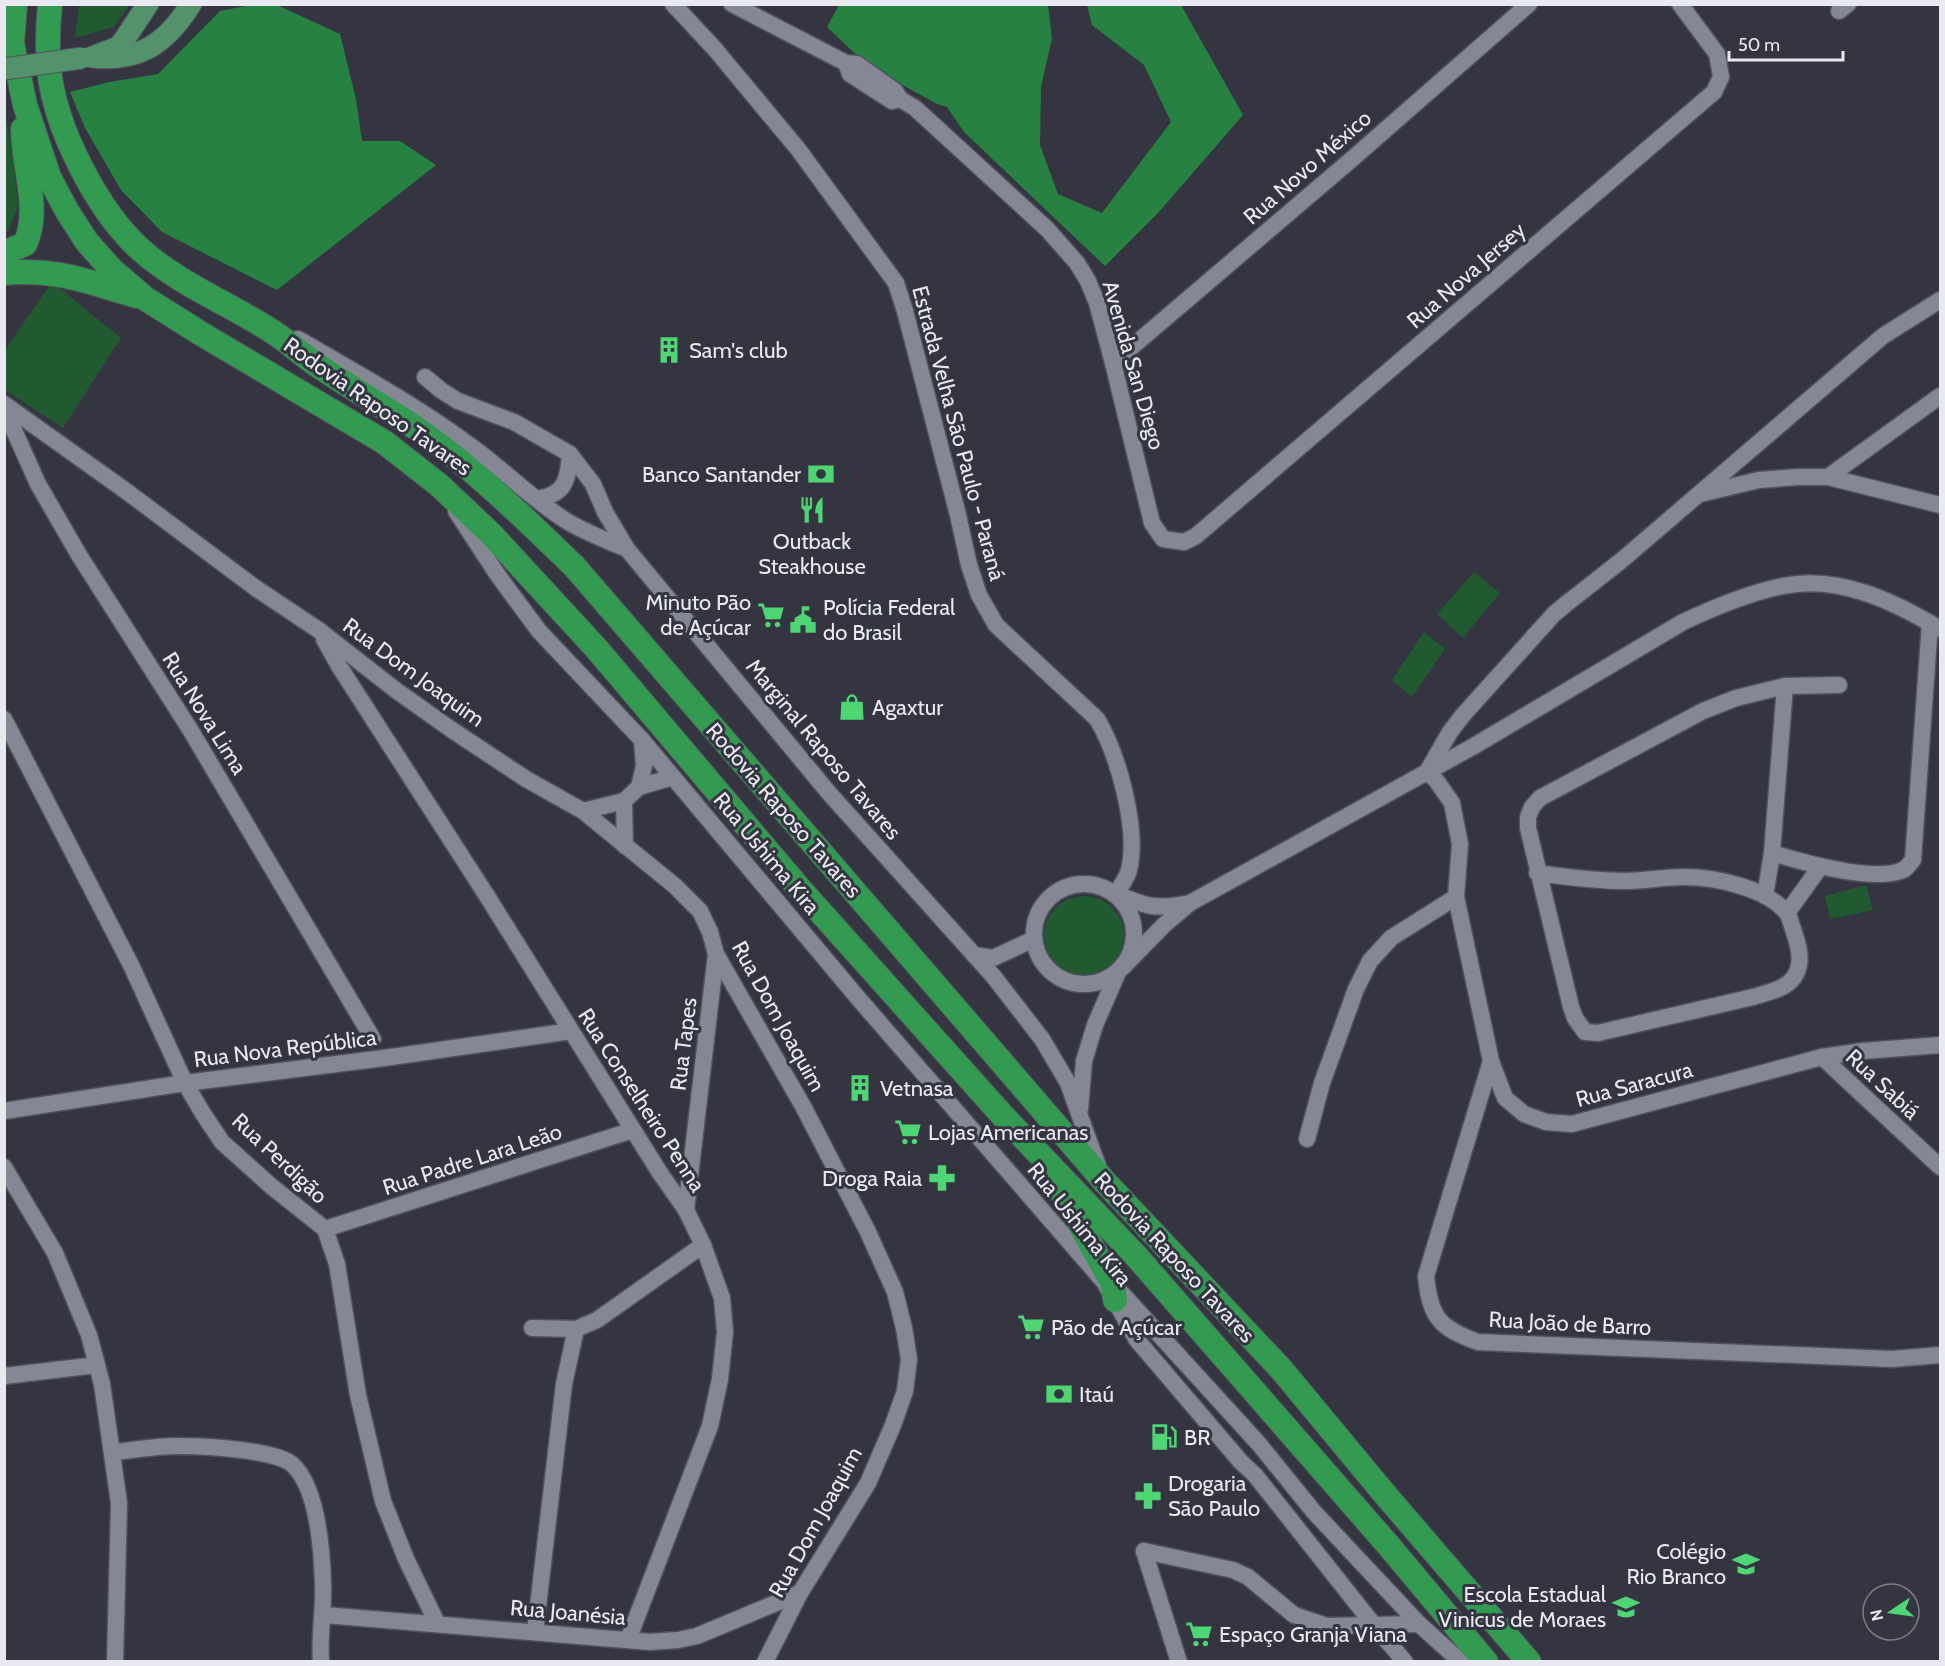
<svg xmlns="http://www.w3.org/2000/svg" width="1945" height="1666" viewBox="0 0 1945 1666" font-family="Cabin,sans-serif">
  <rect width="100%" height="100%" fill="#343541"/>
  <g fill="#215930">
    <path d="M79 5V4L129 5 114 27 75 38Z"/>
    <path d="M5 111 13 160 18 206 9 230 5 232Z"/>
    <path d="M52 282 121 338 63 428 5 390V350Z"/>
    <path d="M1474 572 1500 593 1463 638 1437 614Z"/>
    <path d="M1424 632 1445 649 1412 697 1392 680Z"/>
    <path d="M1866 885 1873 910 1830 919 1825 896Z"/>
    <circle cx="1084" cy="936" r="40"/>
  </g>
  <g fill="#278143">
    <path d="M251 5H277L340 34 356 99 362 141H400L436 165 277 290 162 232 121 190 85 128 70 92 109 82 158 74 220 11Z"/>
    <path d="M839 5H1048L1052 38 1041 87 1040 145 1058 194 1102 213 1171 122 1144 65 1092 25 1087 5H1181L1243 115 1158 213 1105 266 964 132 947 107 937 104 868 66 827 27Z"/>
  </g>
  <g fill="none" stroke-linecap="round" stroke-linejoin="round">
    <defs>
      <g id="minor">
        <path d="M673 4 714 48 798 149 896 283 905 311 958 515 969 565 979 595 996 625 1097 719C1118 754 1139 829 1129 870 1127 878 1120 887 1116 894 1148 907 1156 910 1190 903"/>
        <path d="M732 4 846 63 857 64 895 91 900 99 892 101 850 74 846 63"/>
        <path d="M1839 11 1848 4"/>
        <path d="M900 99 915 108 1047 229 1077 263 1088 281 1097 303 1113 363 1152 523 1163 539 1184 542 1196 536 1714 92 1721 77 1717 54 1680 4"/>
        <path d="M1940 300 1883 336 1622 560 1566 604 1554 614 1463 715 1450 732 1427 772 1436 780 1452 803 1460 844 1456 897 1491 1061 1505 1098 1524 1114 1546 1122 1572 1124 1822 1057 1863 1051 1940 1045"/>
        <path d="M298 339C357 373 417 406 472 447 504 470 532 499 565 520 584 532 606 540 627 549L829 793 994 977 1042 1039 1068 1083 1099 1169"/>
        <path d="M1113 363 1352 159 1529 4"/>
        <path d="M425 377 442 391 458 401 514 422 570 454 593 484 605 512 627 549"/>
        <path d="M4 404 126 491 257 589 320 631 397 691 452 730 526 779 583 811 675 886 700 911 710 932 716 954 804 1108 868 1232 895 1292 904 1328 909 1359 905 1391 893 1425 868 1483 800 1593 765 1662"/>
        <path d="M4 408 38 484 79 555 191 731 373 1039"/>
        <path d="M1828 477 1940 396"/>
        <path d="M1700 494 1759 480 1798 477H1828L1940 505"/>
        <path d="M538 499C566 494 568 479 570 454"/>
        <path d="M456 511 497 574 539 631 642 740 858 998 1105 1283 1137 1340 1241 1462 1255 1475 1373 1624 1405 1662"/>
        <path d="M324 639 339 666 487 896 660 1173 686 1210 703 1245 722 1298 725 1332 720 1379 710 1426 628 1640"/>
        <path d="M4 719 131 965 185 1083 202 1112 222 1142 271 1186 325 1229 337 1264 358 1395 383 1501 406 1559 437 1623"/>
        <path d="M639 787 673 777"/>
        <path d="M583 811 624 801"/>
        <path d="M625 846 624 801 639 787 644 766 642 740"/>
        <path d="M1772 853C1802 862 1874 883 1903 870 1907 868 1910 863 1913 860L1930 623"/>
        <path d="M1537 873C1567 877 1595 881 1625 881 1644 881 1664 877 1684 877 1715 877 1766 888 1786 912 1790 916 1791 924 1793 929 1797 941 1801 953 1799 965 1795 988 1772 991 1753 997L1598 1033 1585 1032 1575 1018 1571 1007 1528 828V817L1532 807 1540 798 1703 711 1736 698 1785 686 1839 685"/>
        <circle cx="1084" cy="934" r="50"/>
        <path d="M1765 896 1772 853 1785 686"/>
        <path d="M1787 913 1820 867"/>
        <path d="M974 955 993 958 1034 939"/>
        <path d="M1122 968 1164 925 1190 903 1474 746 1683 622C1715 607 1748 593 1783 586 1838 574 1895 602 1940 629"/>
        <path d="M1822 1057 1940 1167"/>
        <path d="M1491 1061 1426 1276C1430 1317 1439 1328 1478 1342L1892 1359 1940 1355"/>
        <path d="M1080 1109 1084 1061 1095 1025 1118 972"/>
        <path d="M4 1111 185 1083 384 1058 571 1031"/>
        <path d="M1307 1139 1322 1083 1356 989 1370 961 1391 938 1456 897"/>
        <path d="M4 1167 55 1253 89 1335 102 1384 119 1503 115 1662"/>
        <path d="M686 1210 716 954"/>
        <path d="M325 1229 633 1130"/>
        <path d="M1114 1285 1259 1444 1314 1512 1419 1624"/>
        <path d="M532 1328 576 1329"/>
        <path d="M4 1376 97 1365"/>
        <path d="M113 1452C136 1450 159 1445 182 1446 205 1446 277 1450 293 1465 318 1489 322 1551 323 1584 324 1610 319 1636 321 1662"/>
        <path d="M1144 1551 1233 1570 1248 1577 1294 1615 1327 1626 1419 1624 1461 1662"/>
        <path d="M1144 1551 1179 1662"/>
        <path d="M324 1615 650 1642 678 1640 697 1636 800 1593"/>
        <path d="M535 1632 564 1384 576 1329 597 1320 703 1245"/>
      </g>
      <g id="major">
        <path d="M97 55 118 47 124 40 148 4"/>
        <path d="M92 57C139 62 166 44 191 4"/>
      </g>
      <g id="highway">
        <path d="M15 4 12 43 25 105 49 177 67 211 87 242 111 269 146 299 200 333 384 442 439 485 491 534 596 648 799 888 1003 1116 1137 1257 1389 1546 1486 1662"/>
        <path d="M50 4C48 26 47 47 49 68 54 127 98 212 142 251 181 285 230 304 273 332 289 342 302 355 317 365 348 386 381 405 413 426 472 466 523 517 574 566L1104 1181 1281 1369 1383 1492 1529 1662"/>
        <path d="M4 253 25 244C41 211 23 165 23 129"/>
        <path d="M4 273C57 268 88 282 137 296"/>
        <path d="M1061 1191 1113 1284 1115 1300"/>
      </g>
    </defs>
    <use href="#minor" stroke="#50515c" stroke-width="19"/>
    <use href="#major" stroke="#50515c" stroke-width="23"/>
    <use href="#highway" stroke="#50515c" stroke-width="26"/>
    <use href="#minor" stroke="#858795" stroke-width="16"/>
    <use href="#major" stroke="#54926c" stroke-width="21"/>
    <use href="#highway" stroke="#339a51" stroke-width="24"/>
    <defs>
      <path id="major-bridge" d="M4 69 82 58"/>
    </defs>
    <use href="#major-bridge" stroke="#50515c" stroke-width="23" stroke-linecap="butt"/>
    <use href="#major-bridge" stroke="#54926c" stroke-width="21"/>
  </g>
  <defs>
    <symbol id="building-bare" viewBox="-9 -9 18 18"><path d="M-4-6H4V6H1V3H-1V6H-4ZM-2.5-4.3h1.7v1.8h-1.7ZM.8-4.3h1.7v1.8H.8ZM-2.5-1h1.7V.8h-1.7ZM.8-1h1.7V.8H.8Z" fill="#4ed675" stroke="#343541" stroke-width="2.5" paint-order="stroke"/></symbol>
    <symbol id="bank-bare" viewBox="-9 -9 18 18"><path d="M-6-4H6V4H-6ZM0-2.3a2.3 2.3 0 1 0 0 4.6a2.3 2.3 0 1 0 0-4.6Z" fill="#4ed675" stroke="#343541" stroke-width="2.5" paint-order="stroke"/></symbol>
    <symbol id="restaurant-bare" viewBox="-9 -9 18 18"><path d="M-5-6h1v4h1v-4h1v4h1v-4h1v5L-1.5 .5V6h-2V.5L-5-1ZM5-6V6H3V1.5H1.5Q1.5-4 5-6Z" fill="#4ed675" stroke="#343541" stroke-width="2.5" paint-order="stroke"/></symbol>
    <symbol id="supermarket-bare" viewBox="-9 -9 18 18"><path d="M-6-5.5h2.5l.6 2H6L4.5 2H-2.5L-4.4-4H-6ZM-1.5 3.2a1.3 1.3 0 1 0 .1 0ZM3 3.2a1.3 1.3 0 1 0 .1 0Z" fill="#4ed675" stroke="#343541" stroke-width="2.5" paint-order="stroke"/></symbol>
    <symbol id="civic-bare" viewBox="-9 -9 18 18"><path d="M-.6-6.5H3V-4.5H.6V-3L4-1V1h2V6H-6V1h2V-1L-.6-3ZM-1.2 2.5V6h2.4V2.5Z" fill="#4ed675" stroke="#343541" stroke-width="2.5" paint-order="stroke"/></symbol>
    <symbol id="shop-bare" viewBox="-9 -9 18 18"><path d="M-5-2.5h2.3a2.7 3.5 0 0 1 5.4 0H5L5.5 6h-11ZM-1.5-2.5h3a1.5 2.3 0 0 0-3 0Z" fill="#4ed675" stroke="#343541" stroke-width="2.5" paint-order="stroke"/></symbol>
    <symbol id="pharmacy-bare" viewBox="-9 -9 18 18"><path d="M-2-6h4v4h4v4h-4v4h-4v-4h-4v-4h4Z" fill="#4ed675" stroke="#343541" stroke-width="2.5" paint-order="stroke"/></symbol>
    <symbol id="fuel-bare" viewBox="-9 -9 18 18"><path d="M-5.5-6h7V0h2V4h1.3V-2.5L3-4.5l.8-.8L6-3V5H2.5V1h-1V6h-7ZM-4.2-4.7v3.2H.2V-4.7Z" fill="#4ed675" stroke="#343541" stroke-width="2.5" paint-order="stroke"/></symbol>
    <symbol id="school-bare" viewBox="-9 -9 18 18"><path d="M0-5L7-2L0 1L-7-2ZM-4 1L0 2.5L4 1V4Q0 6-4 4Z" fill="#4ed675" stroke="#343541" stroke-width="2.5" paint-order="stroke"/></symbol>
  </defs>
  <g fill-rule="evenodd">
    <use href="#building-bare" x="650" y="331" width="38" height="38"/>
    <use href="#bank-bare" x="802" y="455" width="38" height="38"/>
    <use href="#restaurant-bare" x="793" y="491" width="38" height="38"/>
    <use href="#supermarket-bare" x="752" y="596" width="38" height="38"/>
    <use href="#civic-bare" x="784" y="601" width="38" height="38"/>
    <use href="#shop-bare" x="833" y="688" width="38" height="38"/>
    <use href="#building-bare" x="841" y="1069" width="38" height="38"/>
    <use href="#supermarket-bare" x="889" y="1113" width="38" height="38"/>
    <use href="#pharmacy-bare" x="923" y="1159" width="38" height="38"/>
    <use href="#supermarket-bare" x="1012" y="1308" width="38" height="38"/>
    <use href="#bank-bare" x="1040" y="1375" width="38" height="38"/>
    <use href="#fuel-bare" x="1145" y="1418" width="38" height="38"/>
    <use href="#pharmacy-bare" x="1129" y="1477" width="38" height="38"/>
    <use href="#school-bare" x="1727" y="1545" width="38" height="38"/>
    <use href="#school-bare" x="1607" y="1588" width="38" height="38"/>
    <use href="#supermarket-bare" x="1180" y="1615" width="38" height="38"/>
  </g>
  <g text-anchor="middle" stroke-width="6" stroke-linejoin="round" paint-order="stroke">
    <g font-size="22" fill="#e8e9f1" stroke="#343541">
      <text transform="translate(1307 167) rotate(-41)" y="8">Rua Novo México</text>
      <text transform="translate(1466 275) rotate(-41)" y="8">Rua Nova Jersey</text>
      <text transform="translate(1134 365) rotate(74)" y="8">Avenida San Diego</text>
      <text transform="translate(378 406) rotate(35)" y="8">Rodovia Raposo Tavares</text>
      <text transform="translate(959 433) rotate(75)" y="8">Estrada Velha São Paulo - Paraná</text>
      <text transform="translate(414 672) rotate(36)" y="8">Rua Dom Joaquim</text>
      <text transform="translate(205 713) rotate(58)" y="8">Rua Nova Lima</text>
      <text transform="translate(824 749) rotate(50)" y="8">Marginal Raposo Tavares</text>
      <text transform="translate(784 810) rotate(49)" y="8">Rodovia Raposo Tavares</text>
      <text transform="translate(767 853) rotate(50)" y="8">Rua Ushima Kira</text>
      <text transform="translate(779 1016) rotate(61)" y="8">Rua Dom Joaquim</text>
      <text transform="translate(683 1044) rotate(-83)" y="8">Rua Tapes</text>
      <text transform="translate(285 1048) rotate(-7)" y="8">Rua Nova República</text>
      <text transform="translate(1634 1084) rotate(-15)" y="8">Rua Saracura</text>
      <text transform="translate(1883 1084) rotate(43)" y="8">Rua Sabiá</text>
      <text transform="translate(642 1100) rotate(57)" y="8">Rua Conselheiro Penna</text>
      <text transform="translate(280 1158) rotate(43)" y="8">Rua Perdigão</text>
      <text transform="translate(472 1159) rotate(-18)" y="8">Rua Padre Lara Leão</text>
      <text transform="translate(1080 1224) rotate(51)" y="8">Rua Ushima Kira</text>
      <text transform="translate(1175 1257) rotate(47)" y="8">Rodovia Raposo Tavares</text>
      <text transform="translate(1570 1323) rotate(3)" y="8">Rua João de Barro</text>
      <text transform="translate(815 1522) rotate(-61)" y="8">Rua Dom Joaquim</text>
      <text transform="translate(568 1612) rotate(5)" y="8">Rua Joanésia</text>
    </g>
    <g font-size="22" fill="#e8e9f1" stroke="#343541" text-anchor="start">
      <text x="689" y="358">Sam's club</text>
      <text x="801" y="482" text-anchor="end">Banco Santander</text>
      <text x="812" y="549" text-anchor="middle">Outback<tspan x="812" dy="25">Steakhouse</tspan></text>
      <text x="751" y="610" text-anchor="end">Minuto Pão<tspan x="751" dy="25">de Açúcar</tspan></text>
      <text x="823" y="615">Polícia Federal<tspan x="823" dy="25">do Brasil</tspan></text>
      <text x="872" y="715">Agaxtur</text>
      <text x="880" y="1096">Vetnasa</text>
      <text x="928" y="1140">Lojas Americanas</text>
      <text x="922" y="1186" text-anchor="end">Droga Raia</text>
      <text x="1051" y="1335">Pão de Açúcar</text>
      <text x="1079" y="1402">Itaú</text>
      <text x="1184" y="1445">BR</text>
      <text x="1168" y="1491">Drogaria<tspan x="1168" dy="25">São Paulo</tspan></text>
      <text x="1726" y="1559" text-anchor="end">Colégio<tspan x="1726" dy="25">Rio Branco</tspan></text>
      <text x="1606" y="1602" text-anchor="end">Escola Estadual<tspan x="1606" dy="25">Vinicus de Moraes</tspan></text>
      <text x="1219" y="1642">Espaço Granja Viana</text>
    </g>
  </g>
  <rect width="1945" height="1666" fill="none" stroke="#e8e9f1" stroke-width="12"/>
  <g transform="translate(1891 1612) rotate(257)"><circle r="28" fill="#343541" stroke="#7c7d87" stroke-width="1.5"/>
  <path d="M0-4.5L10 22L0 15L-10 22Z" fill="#4ed675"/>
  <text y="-9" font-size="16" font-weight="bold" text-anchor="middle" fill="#e8e9f1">N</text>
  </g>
  <path d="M1729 51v9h114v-9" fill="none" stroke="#e8e9f1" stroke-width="3"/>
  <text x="1738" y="51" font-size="18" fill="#e8e9f1" stroke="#343541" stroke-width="4.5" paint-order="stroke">50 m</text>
</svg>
